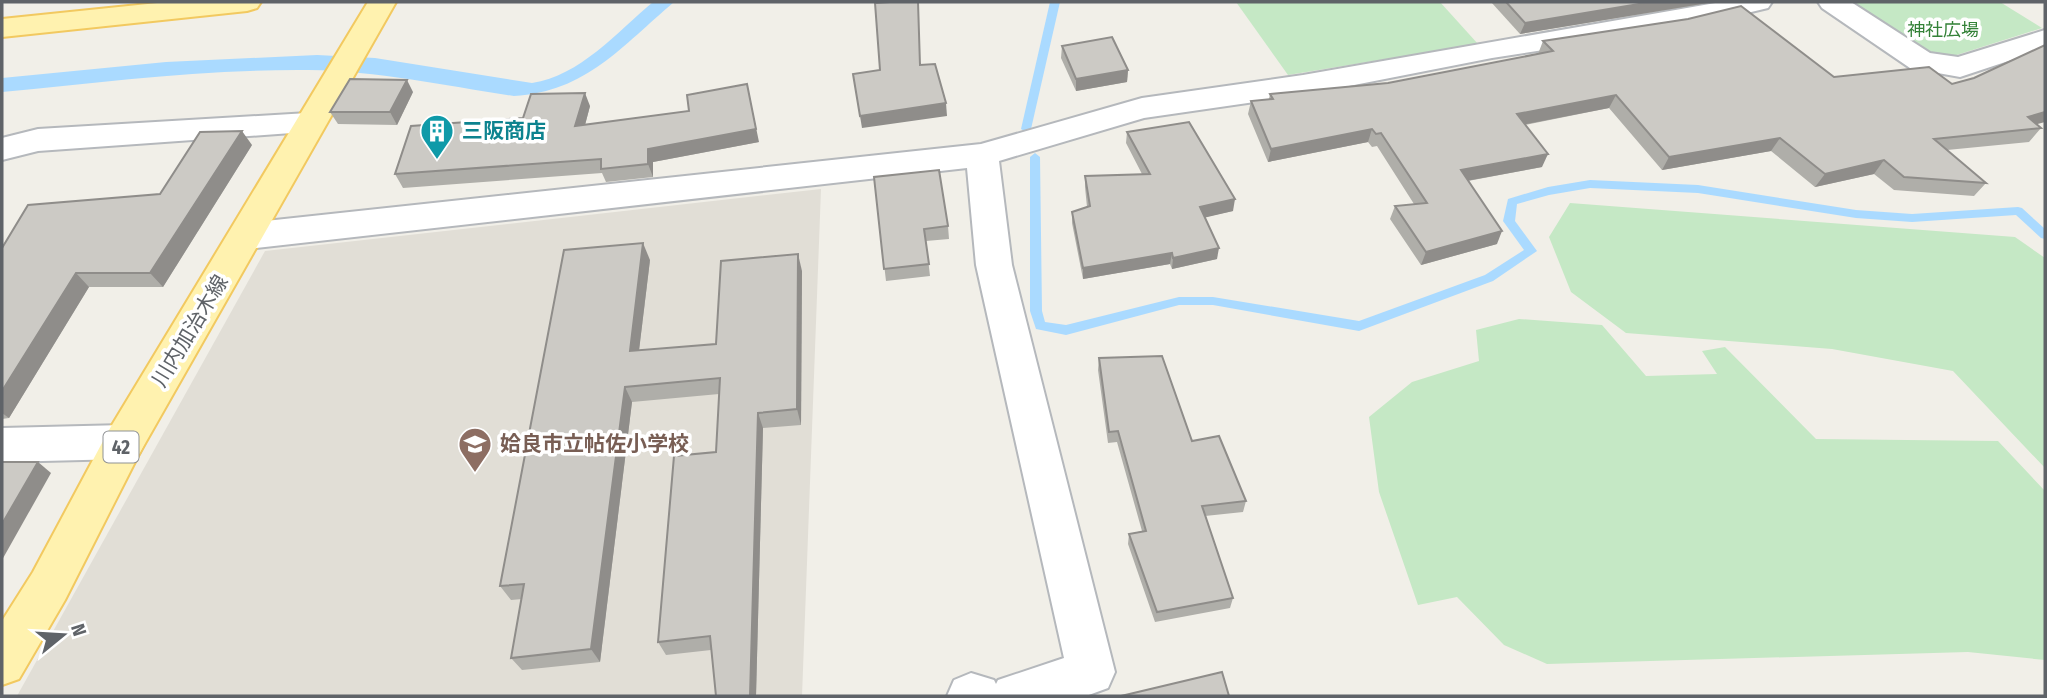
<svg xmlns="http://www.w3.org/2000/svg" width="2047" height="698" viewBox="0 0 2047 698" font-family="'Fira Sans Condensed','Noto Sans JP',sans-serif">
  <rect width="100%" height="100%" fill="#f1efe8"/>
  <path fill="#e1ded6" d="M821 189 802 696H17L265 251Z"/>
  <g fill="#c5e8c5">
    <path d="M1236 2H1440L1478 44 1288 75Z"/>
    <path d="M1842 2H2000L2042 28 1944 59 1916 52Z"/>
    <path d="M1570 203 2015 237 2045 258V468L1953 371 1832 349 1626 333 1571 292 1549 237Z"/>
    <path d="M1519 319 1602 325 1646 376 1717 374 1702 351 1725 347 1816 439 1998 441 2045 491V660L1968 652 1547 664 1504 645 1457 597 1418 605 1379 492 1369 417 1412 382 1479 361 1476 330Z"/>
  </g>
  <path fill="#aadaff" d="M653 2H674C622 46 586 92 514 96 446 86 378 71 309 70 206 69 104 82 2 92V78L166 62 317 55 375 58 532 83C580 76 617 32 653 2Z"/>
  <g fill="none" stroke-linecap="round" stroke-linejoin="round">
    <g fill="#aadaff" fill-rule="evenodd">
      <path d="M1050 2H1060L1031 129 1026 132 1021 129Z"/>
      <path d="M1035 153 1040 157 1042 311 1045 322 1066 325 1179 297H1213L1359 321 1485 275 1524 250 1503 221 1508 199 1548 187 1590 180 1698 185 1856 210 1912 214 2018 207 2022 208 2045 229V239L2041 238 2016 215 1912 222 1856 218 1698 193 1590 188 1549 195 1517 204 1515 221 1537 251 1493 281 1359 331 1213 305H1179L1066 335 1036 329 1030 311V157Z"/>
    </g>
    <defs>
      <g id="minor">
        <path d="M1721 2H1772L1768 8 1680 29 1492 58 1303 95 1144 118 999 161 1012 265 1115 672 1108 688 1086 696H947L954 680 971 673 994 680 996 684 998 680 1064 658 976 265 967 168 248 249 235 245 230 236 235 227 248 223 981 144 1142 98 1303 75Z"/>
        <path d="M1818 2H1851L1930 53 1958 57 2045 30V49L1960 77 1910 68 1822 8Z"/>
        <path d="M308 113 319 117 324 124 319 131 38 151 2 160V138L38 129Z"/>
        <path d="M124 425 139 430 145 442 139 454 124 459 2 462V428Z"/>
      </g>
      <g id="major">
        <path d="M167 2H261L257 8 247 11 2 37V19Z"/>
        <path d="M368 2H396L139 454 65 600 19 679 2 685V621L33 572 109 430Z"/>
      </g>
    </defs>
    <use href="#minor" stroke="#b5b8bc" stroke-width="4"/>
    <use href="#major" stroke="#f2c960" stroke-width="4"/>
    <use href="#minor" fill="#fff" fill-rule="evenodd"/>
    <use href="#major" fill="#fff2af" fill-rule="evenodd"/>
  </g>
  <g fill="#afaea9">
    <path d="M1491 2H1714L1520 34Z"/>
    <path d="M1543 41 1834 77 1952 84 2036 124 2041 128 2029 142 1947 150 1986 183 1974 196 1894 190 1874 174 1815 187 1771 151 1662 170 1609 108 1525 125 1542 167 1468 181 1497 244 1421 265 1390 219 1395 206 1414 204 1377 146 1372 147 1368 142 1268 162 1248 114 1251 101 1269 99 1270 94 1388 83 1538 54Z"/>
    <path d="M1062 46 1128 70 1127 82 1076 91 1061 58Z"/>
    <path d="M413 92 397 125 338 124 330 112Z"/>
    <path d="M590 106 585 125 759 142 653 162V177L606 182 602 173 403 188 395 174 523 118Z"/>
    <path d="M1127 132 1233 211 1205 217 1217 259 1172 269 1170 264 1083 279 1072 223V212L1087 207 1085 187V176L1142 174 1126 143Z"/>
    <path d="M252 145 163 287H89L9 418 2 419V248L160 194Z"/>
    <path d="M874 177 948 226 949 239 926 241 930 276 886 281Z"/>
    <path d="M650 260 639 350 716 344 802 271 801 425 763 428 756 696H716L711 650 666 655 658 642 716 452 719 394 632 402 600 662 522 670 511 658 522 599 511 600 500 586Z"/>
    <path d="M1099 358 1192 441 1246 501 1243 512 1205 516 1233 598 1230 608 1155 622 1128 544 1129 534 1142 531 1117 442 1108 443 1098 370Z"/>
  </g>
  <g fill="#8f8d8a">
    <path d="M1651 2H1714L1520 34 1525 23Z"/>
    <path d="M1128 70 1127 82 1076 91V79Z"/>
    <path d="M407 80 413 92 397 125 390 112Z"/>
    <path d="M747 84 759 142 653 162V177L648 164V149Z"/>
    <path d="M585 93 590 106 581 140 575 126Z"/>
    <path d="M1616 95 1609 108 1511 127 1517 114Z"/>
    <path d="M946 103 947 116 862 128 860 116Z"/>
    <path d="M2045 112V122L2016 130 2028 117Z"/>
    <path d="M1372 129 1368 142 1268 162 1271 149Z"/>
    <path d="M242 131 252 145 163 287 150 273Z"/>
    <path d="M1780 138 1771 151 1662 170 1669 157Z"/>
    <path d="M1548 154 1542 167 1455 183 1461 170Z"/>
    <path d="M1884 160 1874 174 1815 187 1825 174Z"/>
    <path d="M1235 199 1233 211 1199 219 1200 207Z"/>
    <path d="M1502 231 1497 244 1421 265 1426 252Z"/>
    <path d="M643 243 650 260 637 367 630 351Z"/>
    <path d="M1219 248 1217 259 1172 269 1173 258Z"/>
    <path d="M1172 253 1170 264 1083 279V268Z"/>
    <path d="M798 254 802 271 801 425 797 409Z"/>
    <path d="M76 273 89 287 9 418 2 413V391Z"/>
    <path d="M625 387 632 402 600 662 591 649Z"/>
    <path d="M758 413 763 428 756 696H750Z"/>
    <path d="M38 462 51 473 2 560V524Z"/>
  </g>
  <g fill="#cccac5" stroke="#8f8d8a" stroke-width="2">
    <path d="M890 2H918L920 65 935 64 946 103 860 116 853 74 880 70 875 3Z"/>
    <path d="M1506 2H1651L1525 23Z"/>
    <path d="M1741 6 1834 77 1929 67 1952 84 1974 78 2045 45V112L2028 117 2041 128 1934 139 1986 183 1904 177 1884 160 1825 174 1780 138 1669 157 1616 95 1517 114 1548 154 1461 170 1502 231 1426 252 1395 206 1427 203 1381 133 1376 134 1372 129 1271 149 1251 101 1273 99 1270 94 1388 83 1553 51 1543 41 1688 19Z"/>
    <path d="M1112 37 1128 70 1076 79 1062 46Z"/>
    <path d="M350 79 407 80 390 112H330Z"/>
    <path d="M747 84 756 129 648 149V164L601 169V159L395 174 411 126 523 118 531 94 585 93 575 126 689 111 687 95Z"/>
    <path d="M1189 122 1235 199 1200 207 1219 248 1173 258 1172 253 1083 268 1072 212 1090 206 1085 176 1150 174 1127 132Z"/>
    <path d="M242 131 150 273H76L2 391V248L28 205 160 194 200 132Z"/>
    <path d="M939 170 948 226 924 229 929 264 884 269 874 177Z"/>
    <path d="M643 243 630 351 716 344 721 261 798 254 797 409 758 413 750 696H716L710 636 658 642 674 456 716 452 720 378 625 387 591 649 511 658 524 584 500 586 564 250Z"/>
    <path d="M1162 356 1192 441 1219 436 1246 501 1202 506 1233 598 1157 612 1129 534 1146 531 1118 431 1109 432 1099 358Z"/>
    <path d="M2 462H38L2 524Z"/>
    <path d="M1222 672 1229 696H1121Z"/>
  </g>
  <defs>
    <symbol id="building-pin" viewBox="-11 -11 22 30"><path d="M0 17L-7.5 6A9.5 9.5 0 1 1 7.5 6Z" fill="#0f9aa8" stroke="#fff"/><path d="M-4-6H4V6H1V3H-1V6H-4ZM-2.5-4.3h1.7v1.8h-1.7ZM.8-4.3h1.7v1.8H.8ZM-2.5-1h1.7V.8h-1.7ZM.8-1h1.7V.8H.8Z" fill="#fff"/></symbol>
    <symbol id="school-pin" viewBox="-11 -11 22 30"><path d="M0 17L-7.5 6A9.5 9.5 0 1 1 7.5 6Z" fill="#8d6e63" stroke="#fff"/><path d="M0-5L7-2L0 1L-7-2ZM-4 1L0 2.5L4 1V4Q0 6-4 4Z" fill="#fff"/></symbol>
  </defs>
  <g fill-rule="evenodd">
    <use href="#building-pin" x="418" y="112" width="38" height="52"/>
    <use href="#school-pin" x="456" y="425" width="38" height="52"/>
  </g>
  <g text-anchor="middle" stroke-width="7" stroke-linejoin="round" paint-order="stroke">
    <g font-size="18" fill="#348238" stroke="#fff">
      <text x="1943" y="36">神社広場</text>
    </g>
    <rect fill="#fff" stroke="#8f9295" stroke-width="2" x="103.5" y="431.5" width="35" height="31" rx="5"/>
    <g font-size="19" font-weight="bold" fill="#5f6368">
      <text x="121" y="454">42</text>
    </g>
    <g font-size="21" font-weight="bold" fill="#0d838f" stroke="#fff" text-anchor="start">
      <text x="462" y="138">三阪商店</text>
    </g>
    <g font-size="21" fill="#5f6368" stroke="#fff">
      <text transform="translate(190 331) rotate(-59)" y="7">川内加治木線</text>
    </g>
    <g font-size="21" font-weight="bold" fill="#785e54" stroke="#fff" text-anchor="start">
      <text x="500" y="451">姶良市立帖佐小学校</text>
    </g>
  </g>
  <rect width="2047" height="698" fill="none" stroke="#5f6368" stroke-width="7"/>
  <g transform="translate(63 635) rotate(72)" stroke="#ffffff" stroke-width="5" paint-order="stroke">
  <path d="M0-5L12 26L0 18L-12 26Z" fill="#5f6368"/>
  <text y="-10" font-size="19" font-weight="bold" text-anchor="middle" fill="#5f6368">N</text>
  </g>
</svg>
